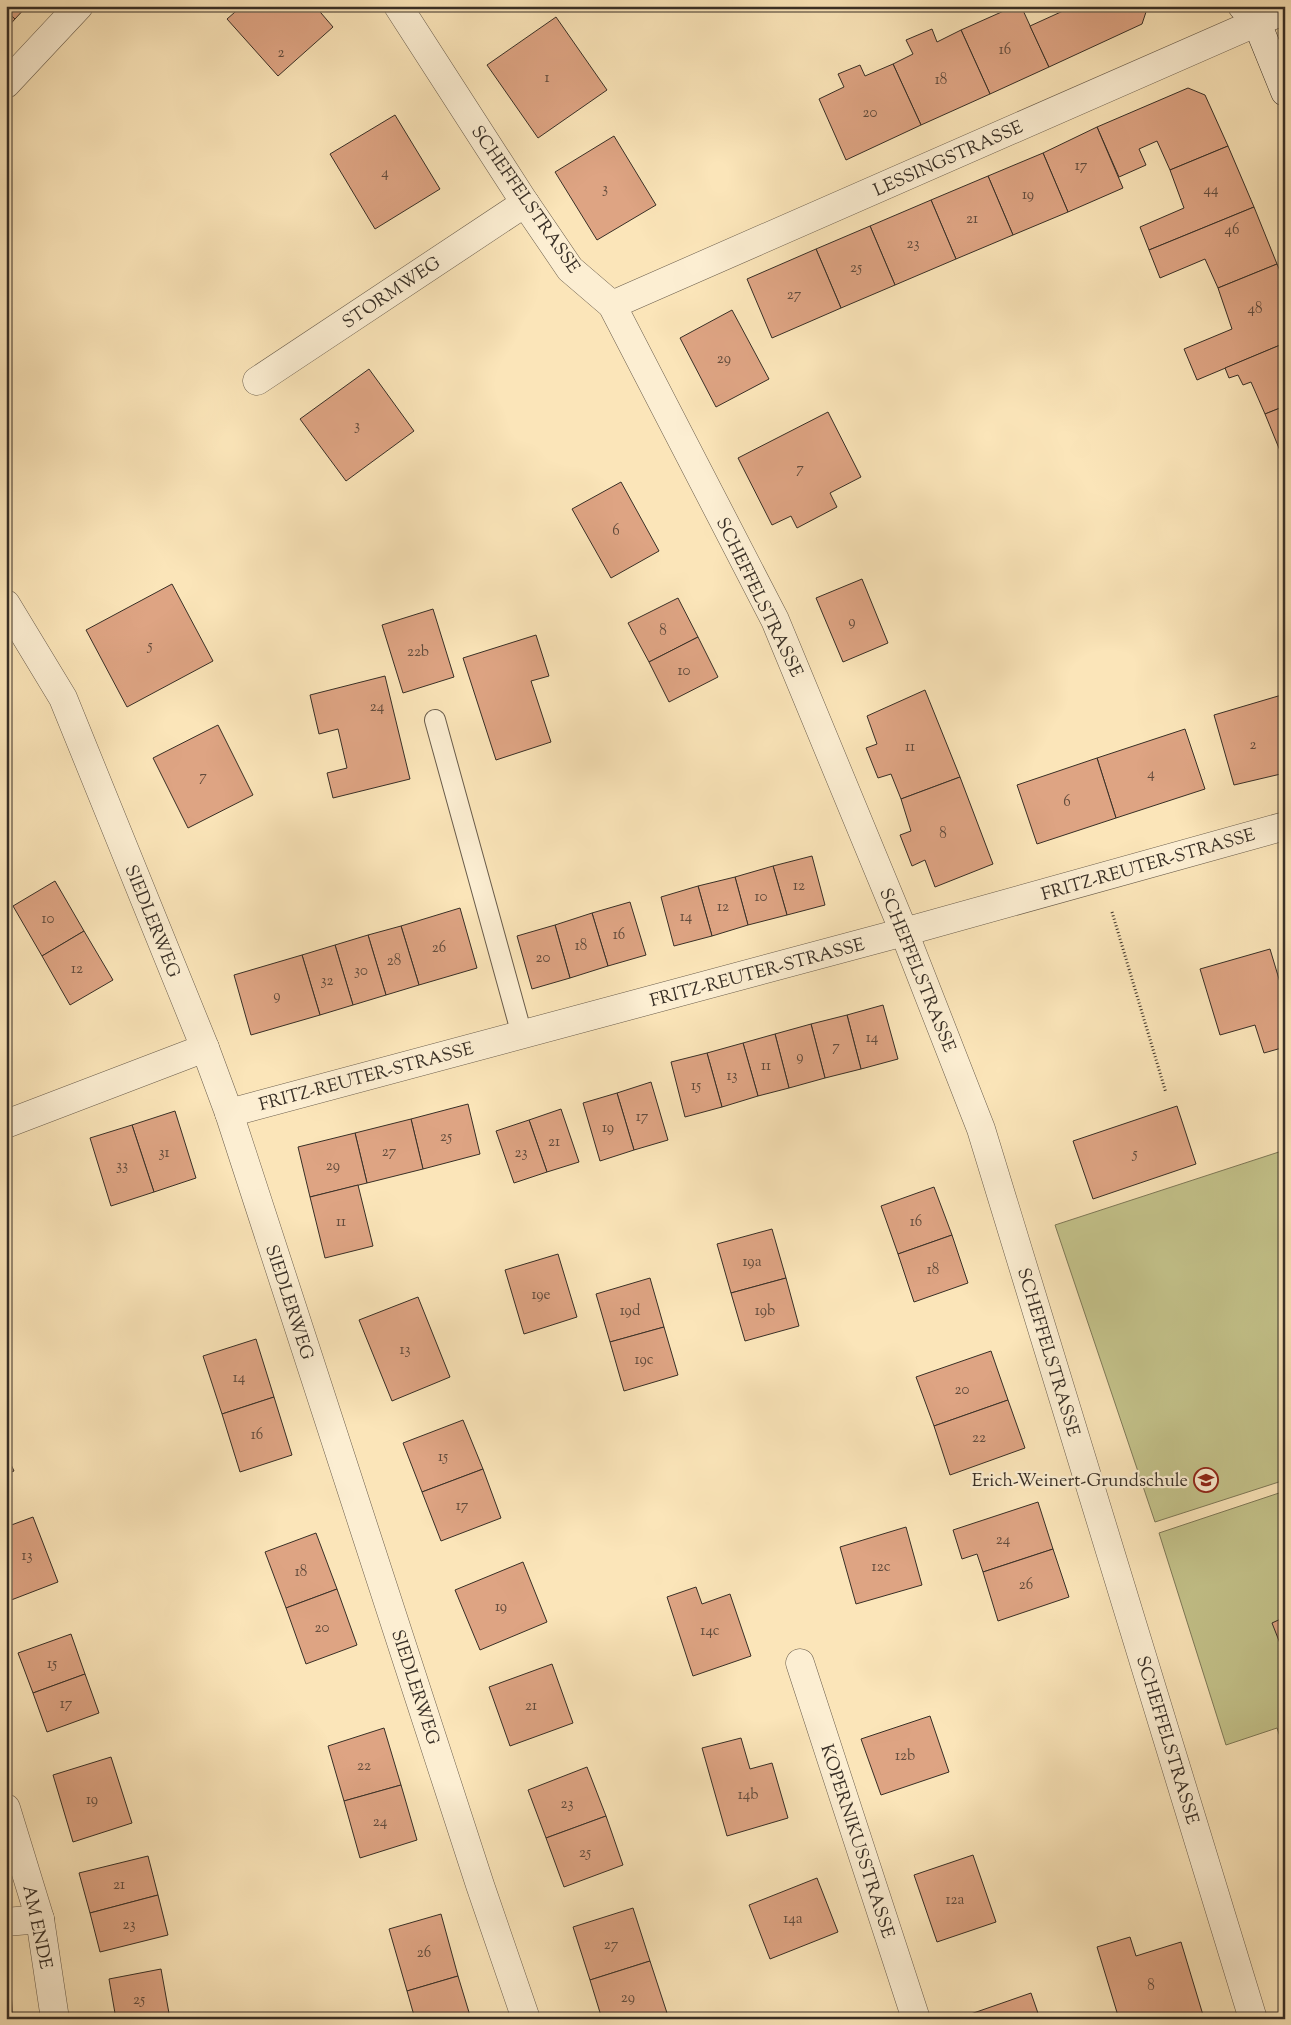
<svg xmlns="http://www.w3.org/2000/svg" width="1291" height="2025" viewBox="0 0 1291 2025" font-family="'Sorts Mill Goudy',serif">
  <rect width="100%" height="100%" fill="#fbe5b9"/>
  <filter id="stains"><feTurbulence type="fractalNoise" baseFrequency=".004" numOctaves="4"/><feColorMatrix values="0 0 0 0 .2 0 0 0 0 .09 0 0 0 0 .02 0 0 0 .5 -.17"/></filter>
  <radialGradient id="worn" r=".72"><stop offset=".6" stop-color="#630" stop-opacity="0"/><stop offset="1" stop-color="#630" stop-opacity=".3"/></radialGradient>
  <g fill="#c4c38b" stroke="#7e7958">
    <path d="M1285 1150V1480L1155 1522 1055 1225Z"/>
    <path d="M1285 1491V1751L1277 1728 1226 1745 1159 1533Z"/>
  </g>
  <g fill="#dea483" stroke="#382f26">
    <path d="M6 6H27L15 19 6 11Z"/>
    <path d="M242 6H315L333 27 278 76 227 19Z"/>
    <path d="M1015 6H1021L1049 67 990 94 961 30Z"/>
    <path d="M1074 6H1148L1142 24 1049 67 1030 26Z"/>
    <path d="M6 11 15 19 6 29Z"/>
    <path d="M556 17 607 90 538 138 487 65Z"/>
    <path d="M932 29 937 42 961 30 990 94 921 125 893 64 913 54 906 40Z"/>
    <path d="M893 64 921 125 846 160 819 99 844 87 838 74 860 65 865 76Z"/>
    <path d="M1188 88 1205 95 1228 146 1170 170 1157 141 1139 149 1146 165 1119 177 1097 127Z"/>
    <path d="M395 115 440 189 375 229 330 154Z"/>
    <path d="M1097 127 1123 188 1068 212 1043 153Z"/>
    <path d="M614 136 656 205 597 240 555 172Z"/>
    <path d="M1228 146 1254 207 1149 250 1140 227 1184 208 1170 170Z"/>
    <path d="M1043 153 1068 212 1013 235 988 176Z"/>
    <path d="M988 176 1013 235 956 259 931 200Z"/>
    <path d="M931 200 956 259 895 285 870 226Z"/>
    <path d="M1254 207 1277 264 1218 288 1205 259 1160 278 1149 250Z"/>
    <path d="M870 226 895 285 841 308 816 249Z"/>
    <path d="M816 249 841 308 772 338 747 279Z"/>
    <path d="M1277 264 1285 282V343L1197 380 1184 349 1232 329 1218 288Z"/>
    <path d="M732 310 769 379 716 407 680 338Z"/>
    <path d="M1285 343V406L1265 414 1251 382 1243 385 1238 375 1229 378 1225 368Z"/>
    <path d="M369 369 414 431 346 481 300 419Z"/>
    <path d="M1285 406V463L1265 414Z"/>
    <path d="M828 412 861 477 830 493 837 507 797 528 791 516 772 525 738 458Z"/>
    <path d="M621 482 659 551 611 578 572 509Z"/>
    <path d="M862 579 888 643 843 662 816 598Z"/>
    <path d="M172 584 213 661 127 707 86 630Z"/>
    <path d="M678 598 698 637 649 662 628 623Z"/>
    <path d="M433 609 454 677 403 693 382 625Z"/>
    <path d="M536 635 549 676 531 681 551 742 496 760 463 658Z"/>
    <path d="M698 637 718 677 669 702 649 662Z"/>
    <path d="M385 676 410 779 333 798 327 773 347 768 338 729 319 734 310 695Z"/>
    <path d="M925 690 960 777 901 799 891 774 878 778 866 748 877 744 867 716Z"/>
    <path d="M1285 694V773L1234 785 1214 715Z"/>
    <path d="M218 725 253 795 188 828 153 758Z"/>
    <path d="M1185 729 1205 789 1116 818 1097 758Z"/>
    <path d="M1097 758 1116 818 1037 844 1017 785Z"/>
    <path d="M960 777 993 864 935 887 925 860 912 866 900 835 911 831 901 799Z"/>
    <path d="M812 856 825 905 787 915 773 866Z"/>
    <path d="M773 866 787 915 748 925 735 877Z"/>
    <path d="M735 877 748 925 712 936 698 886Z"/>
    <path d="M55 881 84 931 42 956 13 906Z"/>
    <path d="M698 886 712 936 674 946 661 897Z"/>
    <path d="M630 902 646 955 608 966 592 913Z"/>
    <path d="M460 908 477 968 419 985 401 926Z"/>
    <path d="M592 913 608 966 570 978 555 925Z"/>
    <path d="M555 925 570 978 532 989 517 936Z"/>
    <path d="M401 926 419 985 386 995 368 935Z"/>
    <path d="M84 931 113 980 70 1005 42 956Z"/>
    <path d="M368 935 386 995 353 1005 335 945Z"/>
    <path d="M335 945 353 1005 320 1015 302 955Z"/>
    <path d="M1270 949 1285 999V1047L1264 1053 1255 1025 1220 1035 1200 969Z"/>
    <path d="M302 955 320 1015 251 1035 234 975Z"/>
    <path d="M883 1005 898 1059 861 1069 847 1015Z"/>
    <path d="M847 1015 861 1069 825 1078 811 1024Z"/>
    <path d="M811 1024 825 1078 789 1088 775 1034Z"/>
    <path d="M775 1034 789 1088 758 1096 743 1043Z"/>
    <path d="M743 1043 758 1096 722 1107 707 1053Z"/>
    <path d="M707 1053 722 1107 685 1117 671 1062Z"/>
    <path d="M651 1082 668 1140 634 1150 617 1093Z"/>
    <path d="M617 1093 634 1150 600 1161 583 1103Z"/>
    <path d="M468 1104 480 1154 423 1169 411 1119Z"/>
    <path d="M1177 1106 1196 1164 1093 1199 1073 1141Z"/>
    <path d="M561 1109 579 1162 547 1172 529 1120Z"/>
    <path d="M175 1111 196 1178 154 1192 132 1125Z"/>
    <path d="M411 1119 423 1169 367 1183 355 1133Z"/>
    <path d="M529 1120 547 1172 514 1183 496 1131Z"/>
    <path d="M132 1125 154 1192 111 1206 90 1138Z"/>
    <path d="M355 1133 367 1183 310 1197 298 1147Z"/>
    <path d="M358 1185 373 1246 325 1258 310 1197Z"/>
    <path d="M934 1187 952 1235 898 1254 881 1206Z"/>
    <path d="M772 1229 786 1278 731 1293 717 1244Z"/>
    <path d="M952 1235 968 1283 914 1302 898 1254Z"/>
    <path d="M558 1254 577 1317 524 1334 505 1270Z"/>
    <path d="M650 1278 664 1327 610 1342 596 1294Z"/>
    <path d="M786 1278 799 1326 745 1341 731 1293Z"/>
    <path d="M418 1297 450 1377 392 1401 359 1320Z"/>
    <path d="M664 1327 678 1375 624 1391 610 1342Z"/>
    <path d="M256 1339 274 1397 222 1414 203 1356Z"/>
    <path d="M991 1351 1008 1400 934 1426 916 1377Z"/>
    <path d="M274 1397 292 1455 240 1472 222 1414Z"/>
    <path d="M1008 1400 1025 1448 950 1475 934 1426Z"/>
    <path d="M463 1420 483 1469 422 1492 403 1443Z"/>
    <path d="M6 1454 14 1471 6 1474Z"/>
    <path d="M483 1469 501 1518 441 1541 422 1492Z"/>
    <path d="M1038 1502 1053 1549 983 1572 977 1554 962 1559 953 1530Z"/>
    <path d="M33 1517 58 1582 6 1602V1527Z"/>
    <path d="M906 1527 922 1585 856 1604 840 1547Z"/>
    <path d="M316 1533 337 1589 286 1608 265 1552Z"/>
    <path d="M1053 1549 1069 1597 998 1621 983 1572Z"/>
    <path d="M523 1562 547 1622 480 1650 455 1590Z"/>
    <path d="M696 1587 702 1604 730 1594 751 1656 693 1676 667 1597Z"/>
    <path d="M337 1589 357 1645 306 1664 286 1608Z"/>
    <path d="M1285 1617V1650L1283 1651 1272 1623Z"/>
    <path d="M71 1634 85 1674 33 1693 18 1653Z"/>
    <path d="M552 1664 573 1723 510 1746 489 1687Z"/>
    <path d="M85 1674 99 1713 47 1732 33 1693Z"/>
    <path d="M930 1716 949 1772 881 1795 861 1739Z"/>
    <path d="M384 1728 401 1785 344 1801 328 1746Z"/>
    <path d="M741 1738 750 1769 772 1763 788 1818 727 1836 702 1748Z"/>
    <path d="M111 1757 132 1823 73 1842 53 1775Z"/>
    <path d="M587 1767 606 1816 546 1838 528 1790Z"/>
    <path d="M401 1785 417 1840 360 1858 344 1801Z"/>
    <path d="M606 1816 623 1865 564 1887 546 1838Z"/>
    <path d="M973 1855 996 1922 937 1942 914 1875Z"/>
    <path d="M148 1856 158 1895 90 1913 79 1873Z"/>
    <path d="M817 1878 838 1932 770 1959 749 1905Z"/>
    <path d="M158 1895 168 1935 100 1952 90 1913Z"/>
    <path d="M633 1908 650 1961 590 1980 573 1927Z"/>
    <path d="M441 1914 458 1976 407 1991 389 1929Z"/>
    <path d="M1130 1937 1136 1956 1181 1942 1203 2015 1190 2019H1119L1097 1947Z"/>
    <path d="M650 1961 667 2013 650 2019H602L590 1980Z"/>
    <path d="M161 1969 170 2019H116L109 1979Z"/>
    <path d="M458 1976 471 2019H415L407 1991Z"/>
    <path d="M10 1979 13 2019H6V1980Z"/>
    <path d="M1031 1993 1040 2019H962V2017Z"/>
  </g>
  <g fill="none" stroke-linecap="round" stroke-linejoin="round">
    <defs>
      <path id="lane" d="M435 720 522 1035"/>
      <g id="street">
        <path d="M398 6 525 203 570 269 612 305 775 620 904 932 981 1129 1253 2019"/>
        <path d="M6 84 79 6"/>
        <path d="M612 305 1285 10"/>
        <path d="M257 381 525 203"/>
        <path d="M6 604 63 698 205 1048 229 1113 480 1885 526 2019"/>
        <path d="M229 1113 904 932 1285 826"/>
        <path d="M6 1124 205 1048"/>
        <path d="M800 1663 916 2019"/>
        <path d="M6 1808 40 1919 55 2019"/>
        <path d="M6 1922 40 1919"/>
      </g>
      <path id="secondary" d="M1242 6 1257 23 1285 92"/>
    </defs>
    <use href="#lane" stroke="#695c4b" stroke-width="22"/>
    <use href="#street" stroke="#695c4b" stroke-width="29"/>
    <use href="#secondary" stroke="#382f26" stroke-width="29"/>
    <path stroke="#382f26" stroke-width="3" stroke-dasharray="1 2.5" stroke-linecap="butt" d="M1112 912 1166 1093"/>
    <use href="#lane" stroke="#fceed2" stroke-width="20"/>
    <use href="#street" stroke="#fceed2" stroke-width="28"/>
    <use href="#secondary" stroke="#fceed2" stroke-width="28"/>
  </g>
  <defs>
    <symbol id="school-ring" viewBox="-11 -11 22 22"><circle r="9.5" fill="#fceed2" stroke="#8f2418" stroke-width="1.5"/><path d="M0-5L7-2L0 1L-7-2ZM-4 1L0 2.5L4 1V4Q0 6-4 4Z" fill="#8f2418"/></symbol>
  </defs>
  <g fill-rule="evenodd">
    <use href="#school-ring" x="1192" y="1466" width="28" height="28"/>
  </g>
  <g text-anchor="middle" stroke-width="4.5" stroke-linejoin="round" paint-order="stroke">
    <g font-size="15" fill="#624c3d">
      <text x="1005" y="54">16</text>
      <text x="281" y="57">2</text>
      <text x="547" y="82">1</text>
      <text x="941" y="84">18</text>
      <text x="870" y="117">20</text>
      <text x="1081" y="170">17</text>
      <text x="385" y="177">4</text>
      <text x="605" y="193">3</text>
      <text x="1211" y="194">44</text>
      <text x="1028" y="199">19</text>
      <text x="972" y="223">21</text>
      <text x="1232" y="234">46</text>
      <text x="913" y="248">23</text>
      <text x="856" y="272">25</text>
      <text x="794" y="299">27</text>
      <text x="1255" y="313">48</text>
      <text x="724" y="363">29</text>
      <text x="357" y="430">3</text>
      <text x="800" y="473">7</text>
      <text x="616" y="535">6</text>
      <text x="852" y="626">9</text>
      <text x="663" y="635">8</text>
      <text x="150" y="650">5</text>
      <text x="418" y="656">22b</text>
      <text x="684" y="675">10</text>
      <text x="377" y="711">24</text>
      <text x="1253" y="749">2</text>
      <text x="910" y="751">11</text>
      <text x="1151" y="778">4</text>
      <text x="203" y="781">7</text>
      <text x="1067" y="806">6</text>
      <text x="943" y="838">8</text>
      <text x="799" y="890">12</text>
      <text x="761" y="901">10</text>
      <text x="723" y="911">12</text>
      <text x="686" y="921">14</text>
      <text x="48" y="923">10</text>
      <text x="619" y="939">16</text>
      <text x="581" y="950">18</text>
      <text x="439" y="952">26</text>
      <text x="543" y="962">20</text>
      <text x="394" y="965">28</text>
      <text x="77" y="973">12</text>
      <text x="361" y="975">30</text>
      <text x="327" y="985">32</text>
      <text x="277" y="1000">9</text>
      <text x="872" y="1042">14</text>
      <text x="836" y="1051">7</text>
      <text x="800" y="1061">9</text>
      <text x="766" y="1070">11</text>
      <text x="732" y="1080">13</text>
      <text x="696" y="1090">15</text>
      <text x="642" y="1121">17</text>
      <text x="608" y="1132">19</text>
      <text x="446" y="1141">25</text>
      <text x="554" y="1146">21</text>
      <text x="389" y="1156">27</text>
      <text x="164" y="1157">31</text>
      <text x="521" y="1157">23</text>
      <text x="1135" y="1158">5</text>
      <text x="122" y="1170">33</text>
      <text x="333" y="1170">29</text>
      <text x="341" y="1226">11</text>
      <text x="916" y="1226">16</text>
      <text x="752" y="1266">19a</text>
      <text x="933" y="1274">18</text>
      <text x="541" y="1299">19e</text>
      <text x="630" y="1315">19d</text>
      <text x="765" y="1315">19b</text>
      <text x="405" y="1354">13</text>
      <text x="644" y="1364">19c</text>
      <text x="239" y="1382">14</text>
      <text x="962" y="1394">20</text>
      <text x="257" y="1439">16</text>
      <text x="979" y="1442">22</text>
      <text x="443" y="1461">15</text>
      <text x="462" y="1510">17</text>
      <text x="1003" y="1544">24</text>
      <text x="27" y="1560">13</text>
      <text x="881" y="1571">12c</text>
      <text x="301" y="1576">18</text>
      <text x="1026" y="1589">26</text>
      <text x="501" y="1611">19</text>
      <text x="322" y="1632">20</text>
      <text x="710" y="1635">14c</text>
      <text x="52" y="1668">15</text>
      <text x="66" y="1708">17</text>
      <text x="531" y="1710">21</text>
      <text x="905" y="1760">12b</text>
      <text x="364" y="1770">22</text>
      <text x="748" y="1799">14b</text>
      <text x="92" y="1804">19</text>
      <text x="567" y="1808">23</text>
      <text x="380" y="1826">24</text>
      <text x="585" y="1857">25</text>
      <text x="119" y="1889">21</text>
      <text x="955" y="1904">12a</text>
      <text x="793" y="1923">14a</text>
      <text x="129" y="1929">23</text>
      <text x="611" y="1949">27</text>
      <text x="424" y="1957">26</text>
      <text x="1151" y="1990">8</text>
      <text x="628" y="2002">29</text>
      <text x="139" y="2004">25</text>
    </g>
    <g font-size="18" fill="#382f26" stroke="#fceed2">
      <text transform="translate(948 158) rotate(-24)" y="6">LESSINGSTRASSE</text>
      <text transform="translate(526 199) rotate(55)" y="6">SCHEFFELSTRASSE</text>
      <text transform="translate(391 292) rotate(-34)" y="6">STORMWEG</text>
      <text transform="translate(760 597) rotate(64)" y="6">SCHEFFELSTRASSE</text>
      <text transform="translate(1148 864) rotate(-16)" y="6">FRITZ-REUTER-STRASSE</text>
      <text transform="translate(153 921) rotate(68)" y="6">SIEDLERWEG</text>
      <text transform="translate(918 970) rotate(68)" y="6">SCHEFFELSTRASSE</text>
      <text transform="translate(757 972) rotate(-15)" y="6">FRITZ-REUTER-STRASSE</text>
      <text transform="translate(366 1076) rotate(-15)" y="6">FRITZ-REUTER-STRASSE</text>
      <text transform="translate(290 1302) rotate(72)" y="6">SIEDLERWEG</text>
      <text transform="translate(1049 1352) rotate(73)" y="6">SCHEFFELSTRASSE</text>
      <text transform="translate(416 1687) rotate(72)" y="6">SIEDLERWEG</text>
      <text transform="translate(1168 1740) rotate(73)" y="6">SCHEFFELSTRASSE</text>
      <text transform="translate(858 1841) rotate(72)" y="6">KOPERNIKUSSTRASSE</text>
      <text transform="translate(38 1927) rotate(78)" y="6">AM ENDE</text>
    </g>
    <g font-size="18" fill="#382f26" stroke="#fceed2" text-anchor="end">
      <text x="1188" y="1486">Erich-Weinert-Grundschule</text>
    </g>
  </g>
  <rect width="1291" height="2025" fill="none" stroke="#fbe5b9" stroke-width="25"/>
  <rect x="8" y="8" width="1276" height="2010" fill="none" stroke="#382f26" stroke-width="2.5"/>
  <rect x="12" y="12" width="1266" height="2000" fill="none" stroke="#382f26"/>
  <rect width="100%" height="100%" filter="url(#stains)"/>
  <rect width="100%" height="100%" fill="url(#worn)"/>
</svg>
